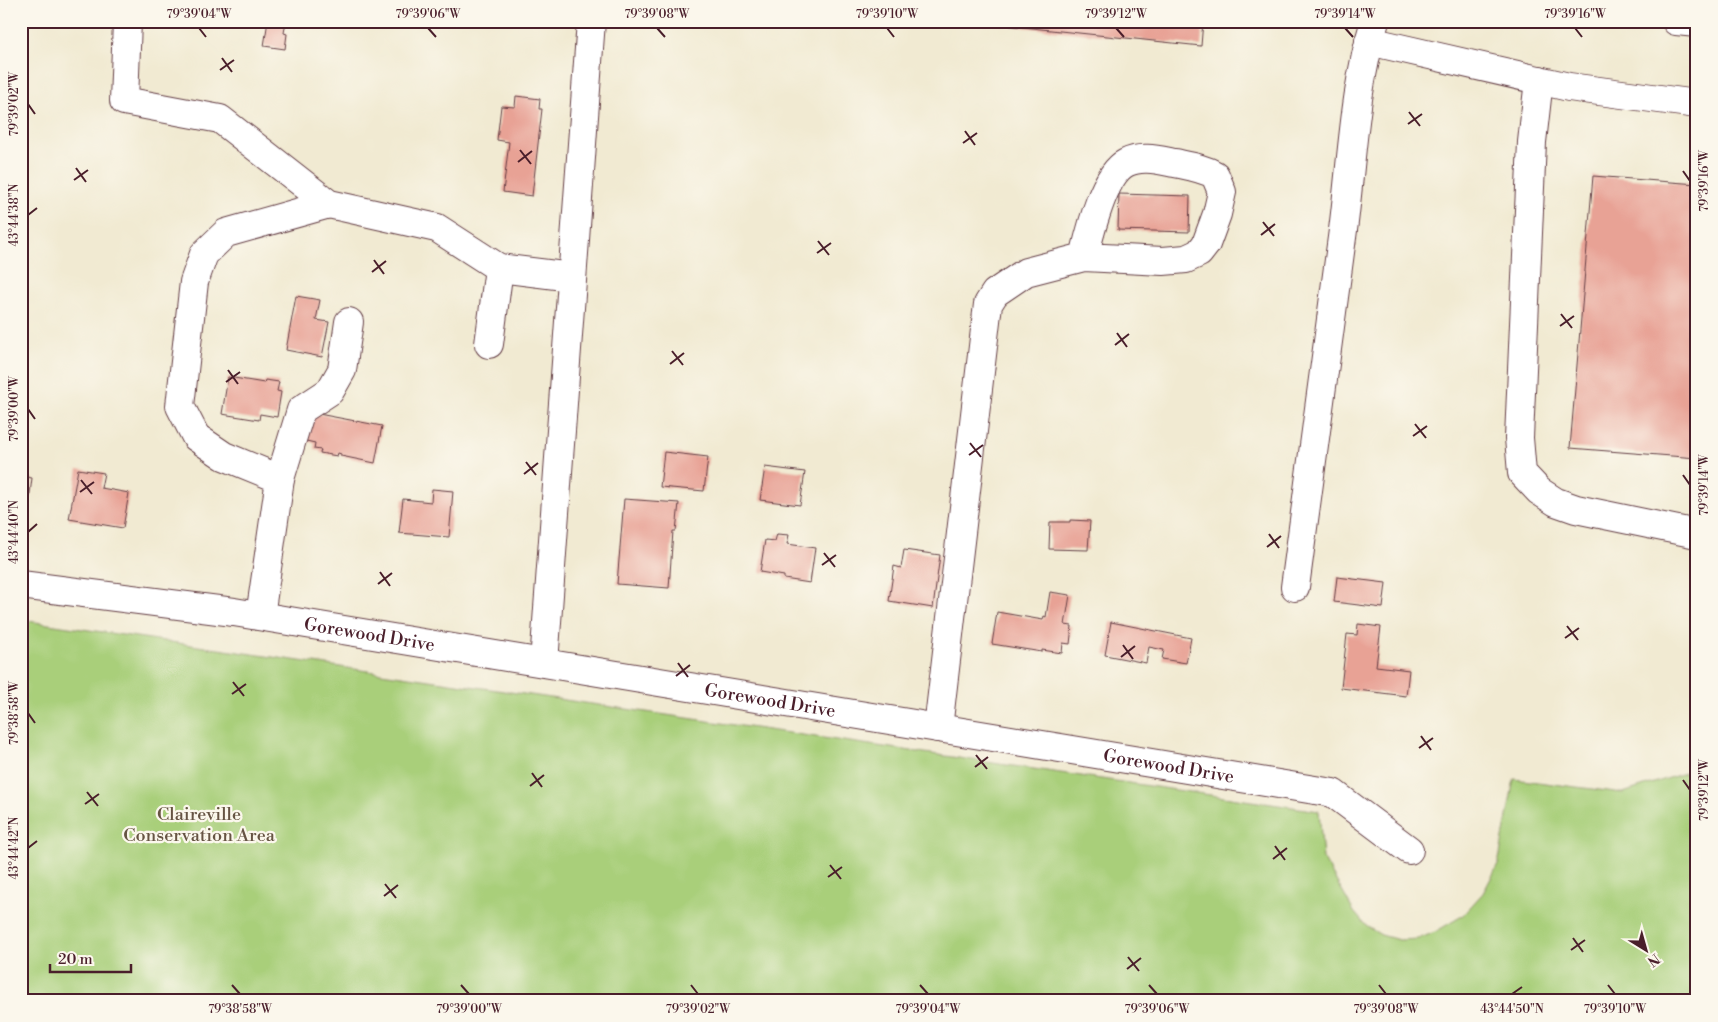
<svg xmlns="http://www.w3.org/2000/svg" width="1718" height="1022" viewBox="0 0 1718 1022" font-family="'Libre Bodoni',serif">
  <rect width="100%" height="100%" fill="#fbf7ec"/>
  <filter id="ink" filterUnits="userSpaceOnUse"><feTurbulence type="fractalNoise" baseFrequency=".02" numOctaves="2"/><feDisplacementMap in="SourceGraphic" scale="10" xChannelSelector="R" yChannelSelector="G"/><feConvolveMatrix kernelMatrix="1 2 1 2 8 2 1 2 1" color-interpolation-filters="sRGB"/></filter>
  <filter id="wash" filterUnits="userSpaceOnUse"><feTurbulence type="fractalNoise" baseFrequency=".0096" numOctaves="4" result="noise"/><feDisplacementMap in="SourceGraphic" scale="20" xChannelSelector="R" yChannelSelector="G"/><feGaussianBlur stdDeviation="1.12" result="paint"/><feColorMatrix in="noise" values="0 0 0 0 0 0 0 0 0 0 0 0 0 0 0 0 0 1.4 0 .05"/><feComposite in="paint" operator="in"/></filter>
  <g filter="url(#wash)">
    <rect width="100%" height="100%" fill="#f1ead2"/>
    <path fill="#a9cf7a" stroke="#7a7752" d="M21 620 1319 811 1323 858 1354 912 1366 926 1381 935 1399 940 1418 939 1435 932 1462 916 1483 893 1498 865 1514 779 1623 793 1697 769V1001H21Z"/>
    <g id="blocks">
      <g fill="#e8a295">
        <path d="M268 21H286L284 33 287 34 285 49 264 46Z"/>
        <path d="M985 21H1203L1201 46 985 23Z"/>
        <path d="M516 96 540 99 539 109H542L532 196 503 192 509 142 497 140 501 106 515 107Z"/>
        <path d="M1593 176 1697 184V458L1570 448Z"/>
        <path d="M1119 194 1190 196 1189 232 1118 230Z"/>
        <path d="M296 296 320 300 316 320 329 322 322 357 286 350Z"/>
        <path d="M228 377 264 383 265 380 279 382 277 391 281 392 277 417 260 414 259 420 222 414Z"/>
        <path d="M308 412 382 426 375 463 341 456V454L338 453 337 456 320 453 321 450 314 449 315 443 302 440Z"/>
        <path d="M664 452 708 457 704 491 660 487Z"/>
        <path d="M765 467 805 472 800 505 760 500Z"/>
        <path d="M78 469 104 473 101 488 129 493 123 528 69 519Z"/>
        <path d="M21 476 32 478 28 510 21 509Z"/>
        <path d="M432 489 453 491 449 537 399 533 403 499 431 502Z"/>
        <path d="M624 499 679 503 676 531H673L669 588 617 584Z"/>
        <path d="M1070 520 1090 521 1088 550 1049 549 1050 522H1070Z"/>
        <path d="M777 534 789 535 787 544 815 548 810 583 784 579V576L760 572 765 540 775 541Z"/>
        <path d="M904 550 940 555 933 608 889 601 894 566 901 568Z"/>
        <path d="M1337 577 1386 583 1383 608 1334 602Z"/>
        <path d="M1050 592 1070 595 1065 625 1072 626 1070 644 1063 643 1062 653 1042 650V652L992 644 997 612 1043 620 1044 616 1046 617Z"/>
        <path d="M1111 622 1191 638 1186 663 1162 659 1164 650 1149 647 1146 663 1105 655Z"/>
        <path d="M1358 624 1381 627 1376 666 1409 670 1406 696 1341 688 1347 634 1357 635Z"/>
      </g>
    </g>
  </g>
  <g filter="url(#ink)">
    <use href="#blocks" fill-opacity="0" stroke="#633d44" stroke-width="1"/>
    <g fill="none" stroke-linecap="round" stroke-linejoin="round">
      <defs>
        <g id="minor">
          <path d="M127 21 124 101 220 119 329 204 437 228 499 268 572 277"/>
          <path d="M1676 21 1697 23"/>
          <path d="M1369 41 1569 87 1697 104"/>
          <path d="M1539 80 1532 142 1519 438 1522 473 1539 491 1556 502 1576 509 1697 534"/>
          <path d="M489 344 499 268"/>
          <path d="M280 479 301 410 330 391 342 370 349 322"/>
          <path id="s1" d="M21 585 234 612 1333 793 1409 850"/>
          <path d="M1295 587C1312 468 1328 349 1343 230 1352 161 1354 89 1375 21"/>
          <path d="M260 616 280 479 224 456 196 437 180 406 194 282 204 254 226 233 329 204"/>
          <path d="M544 663 591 21"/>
          <path d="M938 728 988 304 995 293 1026 272 1084 257 1163 261 1186 259 1199 253 1206 244 1217 214 1222 192 1215 175C1203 168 1189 166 1175 163 1159 160 1141 155 1126 163 1103 175 1090 233 1084 257"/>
        </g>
      </defs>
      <use href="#minor" stroke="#633d44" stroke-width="30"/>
      <use href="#minor" stroke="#fff" stroke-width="28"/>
    </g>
  </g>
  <path fill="none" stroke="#4a1f2b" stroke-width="2" d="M199 28 206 37M428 28 436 37M657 28 665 37M887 28 894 37M1116 28 1124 37M1345 28 1353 37M1575 28 1582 37M222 58 232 72M220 70 234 60M28 104 35 114M1409 112 1420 126M1408 124 1422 114M965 131 975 145M963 143 977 133M520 150 531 164M518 162 532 151M76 168 86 182M1683 171 1690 181M74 180 88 170M28 215 37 208M1263 222 1274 236M1261 235 1275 224M818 241 829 255M817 253 831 243M374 260 384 274M372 272 386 261M1561 314 1572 328M1560 326 1574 316M1117 333 1127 347M1115 345 1129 334M672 351 683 365M670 364 684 353M228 370 238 384M226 382 240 372M28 409 35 419M1415 424 1426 438M1413 436 1427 426M970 443 981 457M969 455 983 445M526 462 536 475M524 474 538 463M1683 475 1690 485M81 480 92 494M80 492 94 482M28 532 37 524M1269 534 1279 548M1267 547 1281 536M824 553 835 567M822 565 836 555M380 572 390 586M378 584 392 573M1567 626 1578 640M1565 638 1579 628M1123 645 1133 659M1121 657 1135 646M678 663 688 677M676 676 690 665M233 682 244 696M232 694 246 684M28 713 35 723M1421 736 1431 750M1419 748 1433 738M976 755 987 769M975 767 988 757M532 773 542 787M1683 780 1690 790M530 786 544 775M87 792 98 806M85 804 99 794M1275 846 1285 860M28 848 37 841M1273 859 1287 848M830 865 841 879M828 877 842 867M385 884 396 898M384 896 398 885M1573 938 1583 952M1571 950 1585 940M1128 957 1139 971M1127 969 1141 958M232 985 240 994M461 985 469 994M691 985 698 994M920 985 928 994M1149 985 1157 994M1379 985 1386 994M1608 985 1615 994M1512 994 1522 987"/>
  <g text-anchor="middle" stroke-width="4.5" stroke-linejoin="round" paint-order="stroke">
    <g font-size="18" fill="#4a1f2b" stroke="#fbf7ec">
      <text dy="6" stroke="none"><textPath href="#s1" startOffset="352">Gorewood Drive</textPath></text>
      <text dy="6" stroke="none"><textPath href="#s1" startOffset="758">Gorewood Drive</textPath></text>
      <text dy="6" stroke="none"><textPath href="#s1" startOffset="1162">Gorewood Drive</textPath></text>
    </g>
    <g font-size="18" fill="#665443" stroke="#fbf7ec">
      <text x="199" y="820">Claireville<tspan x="199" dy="21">Conservation Area</tspan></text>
    </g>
  </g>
  <rect width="1718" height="1022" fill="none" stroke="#fbf7ec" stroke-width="55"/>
  <g transform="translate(1646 950) rotate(143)" stroke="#fbf7ec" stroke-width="4" paint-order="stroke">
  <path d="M0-4L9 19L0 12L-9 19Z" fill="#4a1f2b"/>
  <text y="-8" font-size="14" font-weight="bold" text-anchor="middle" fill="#4a1f2b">N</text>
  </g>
  <path d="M50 964v8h81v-8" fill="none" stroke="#4a1f2b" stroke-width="2.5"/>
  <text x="58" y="964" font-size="15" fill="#4a1f2b" stroke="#fbf7ec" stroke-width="4" paint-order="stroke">20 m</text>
  <rect x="28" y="28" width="1662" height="966" fill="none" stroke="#4a1f2b" stroke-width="2"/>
  <g font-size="12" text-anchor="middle" fill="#4a1f2b">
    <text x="199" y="18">79°39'04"W</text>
    <text x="428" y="18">79°39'06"W</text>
    <text x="657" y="18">79°39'08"W</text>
    <text x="887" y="18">79°39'10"W</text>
    <text x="1116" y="18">79°39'12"W</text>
    <text x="1345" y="18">79°39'14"W</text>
    <text x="1575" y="18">79°39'16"W</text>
    <text transform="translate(14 104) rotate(-90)" y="4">79°39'02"W</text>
    <text transform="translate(1704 181) rotate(-90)" y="4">79°39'16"W</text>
    <text transform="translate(14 215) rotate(-90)" y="4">43°44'38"N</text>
    <text transform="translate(14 409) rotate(-90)" y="4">79°39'00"W</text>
    <text transform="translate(1704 485) rotate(-90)" y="4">79°39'14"W</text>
    <text transform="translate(14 532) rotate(-90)" y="4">43°44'40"N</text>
    <text transform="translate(14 713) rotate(-90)" y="4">79°38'58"W</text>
    <text transform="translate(1704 790) rotate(-90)" y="4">79°39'12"W</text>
    <text transform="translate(14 848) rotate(-90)" y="4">43°44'42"N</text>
    <text x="240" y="1013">79°38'58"W</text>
    <text x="469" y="1013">79°39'00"W</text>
    <text x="698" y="1013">79°39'02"W</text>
    <text x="928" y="1013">79°39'04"W</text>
    <text x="1157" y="1013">79°39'06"W</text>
    <text x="1386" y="1013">79°39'08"W</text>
    <text x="1512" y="1013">43°44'50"N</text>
    <text x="1615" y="1013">79°39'10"W</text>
  </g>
</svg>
